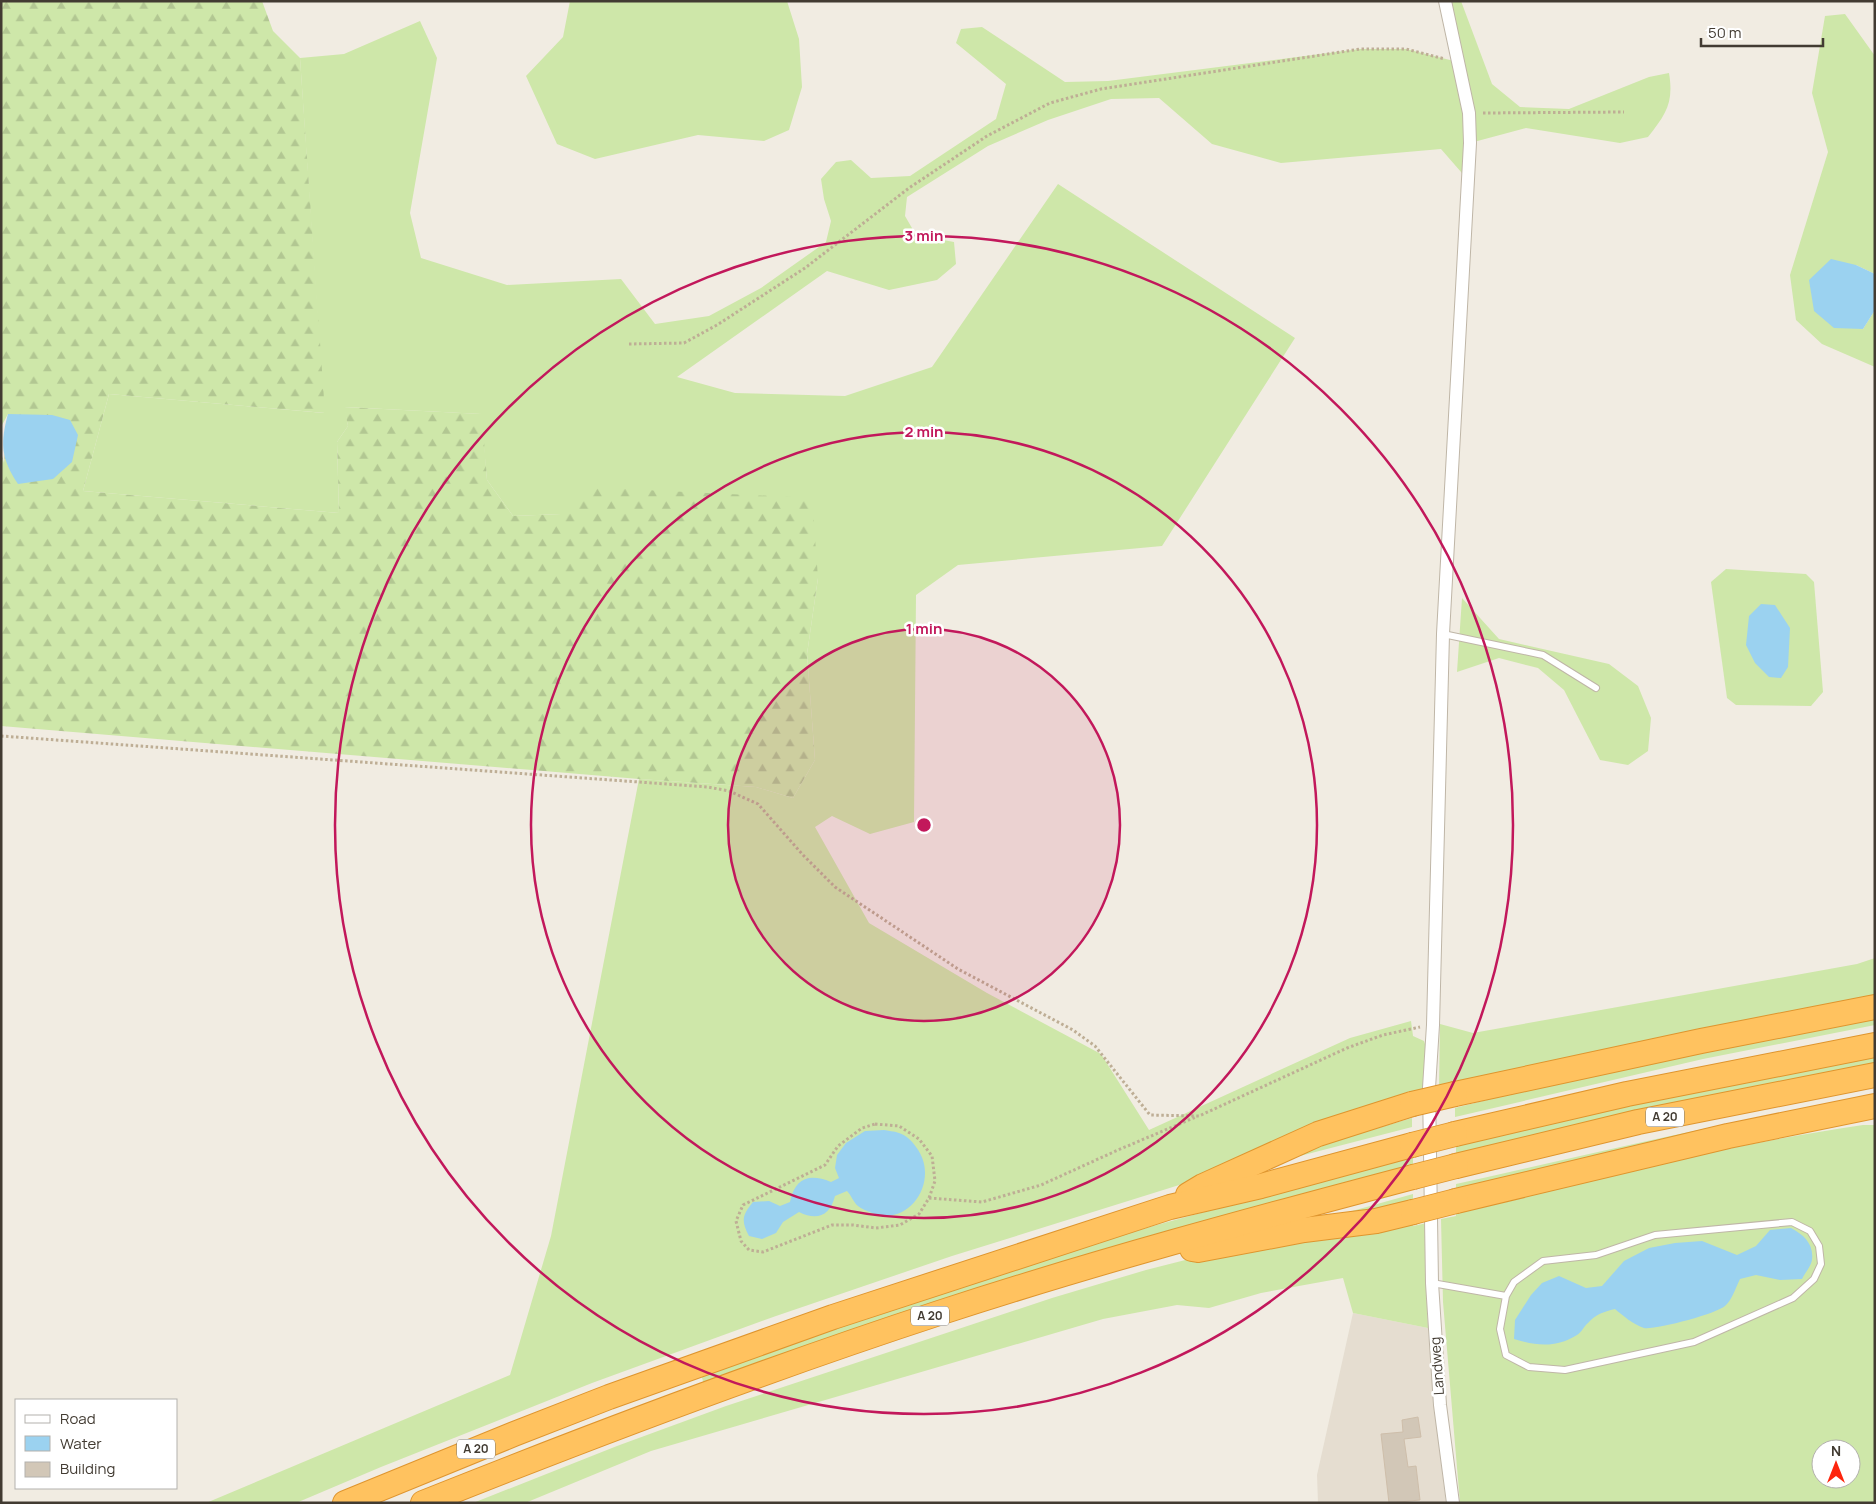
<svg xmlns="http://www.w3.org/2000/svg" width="1876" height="1504" viewBox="0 0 1876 1504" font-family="Manrope,sans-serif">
  <defs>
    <pattern id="forest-firs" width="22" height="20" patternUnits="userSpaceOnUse" patternTransform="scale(1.25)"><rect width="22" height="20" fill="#cee7a9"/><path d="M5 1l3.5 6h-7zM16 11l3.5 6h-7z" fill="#b2c792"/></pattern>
  </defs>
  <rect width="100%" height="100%" fill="#f1ece2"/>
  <path fill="#e5ddd0" d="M1353 1313 1428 1328 1434 1405 1446 1503H1318L1317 1475Z"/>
  <g fill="#cee7a9" fill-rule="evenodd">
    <path d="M570 1H787L799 39 802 87 789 130 764 141 698 135 595 159 557 144 526 76 563 37Z"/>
    <path d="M1445 1H1461L1492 84 1520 107 1569 109 1649 77 1669 73C1674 103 1666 114 1648 137L1620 143 1526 128 1470 143 1468 180 1441 149 1281 163 1212 144 1159 98 1111 99 1048 120 988 146 907 197 905 216 916 235 954 242 956 264 937 280 889 290 827 271 677 377 735 393 845 396 932 367 1058 184 1295 338 1162 546 958 565 916 595 914 822 870 834 832 816 815 827 869 923 987 993 1101 1054 1149 1130 1350 1038 1411 1021 1413 1036 1424 1041 1427 1050 1426 1092 1192 1181 952 1256 776 1316 592 1383 381 1467 296 1503H206L510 1375 551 1236 639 779 756 787 793 798 815 760 807 654 818 578 562 514 513 516 487 480 481 414 345 407 348 426 337 442 339 513 83 491 109 394 324 413 300 58 344 54 420 21 437 58 410 213 421 258 507 285 621 279 655 324 709 316 761 288 826 242 831 221 824 199 821 179 836 162 851 160 871 178 910 176 996 119 1006 84 956 43 961 29 982 27 1065 82 1108 81 1360 49H1406L1458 62Z"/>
    <path d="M1845 14 1875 56V274L1856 265 1863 329 1875 310V367L1822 344 1796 320 1790 275 1828 152 1812 93 1825 16Z"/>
    <path d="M1726 569 1806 574 1814 582 1823 692 1811 706 1736 705 1727 698 1711 582Z"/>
    <path d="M1462 598 1499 639 1609 664 1638 686 1651 718 1648 751 1628 765 1600 760 1564 690 1538 668 1499 658 1457 672Z"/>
    <path d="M1875 958V1000L1439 1090 1440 1024 1473 1033 1857 964Z"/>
    <path d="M1875 1017V1025L1703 1059 1455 1117V1108L1546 1085Z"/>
    <path d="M1875 1055V1066L1456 1156V1144L1629 1104Z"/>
    <path d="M1875 1095 1456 1192V1184C1595 1153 1734 1120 1875 1095Z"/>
    <path d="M1412 1118V1127L1296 1157 1295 1155 1344 1138Z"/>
    <path d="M1863 1125H1875V1503H1460L1443 1302 1441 1219 1456 1216V1211C1591 1179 1726 1145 1863 1125ZM1821 1449H1851V1479H1821Z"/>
    <path d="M1413 1155V1167L704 1385 701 1374 983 1277 1153 1226Z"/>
    <path d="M1413 1194V1203L1327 1218Z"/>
    <path d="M1413 1222V1226L1427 1223 1426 1281 1428 1328 1353 1313 1343 1278 1261 1293 1209 1308 1177 1305 1103 1319 651 1451 525 1503H473L617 1446 726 1406 1052 1298 1146 1270 1205 1255 1338 1238Z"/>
  </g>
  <path fill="url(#forest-firs)" d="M1 1H262L273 31 300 58 325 413 109 394 83 491 339 513 337 442 348 426 344 407 482 414 487 480 513 516 561 514 583 487 812 498 818 578 807 654 815 760 793 798 756 787 639 779 1 726V452L4 463 8 414 1 427Z"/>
  <g fill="#9bd2f0">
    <path d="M1831 259 1856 265 1875 274V310L1863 329 1834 328 1814 311 1809 280Z"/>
    <path d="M8 414 52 415 70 420 78 435 72 462 53 479 18 484C1 459 0 443 8 414Z"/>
    <path d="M1761 604 1775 605 1790 628 1788 667 1781 678 1769 677 1755 663 1746 645 1749 616Z"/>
    <path d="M884 1130C888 1131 894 1131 899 1133 906 1135 912 1141 916 1147 941 1179 910 1228 872 1213 868 1211 861 1209 858 1206 854 1203 851 1195 847 1191L835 1196C830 1216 817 1221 799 1212L783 1222 776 1233 762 1239 749 1236C741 1221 742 1215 753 1202L769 1201 780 1206 790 1202C795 1178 809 1173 831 1182L839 1178 835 1168 837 1155 846 1143 865 1131Z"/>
    <path d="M1791 1228C1804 1235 1814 1244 1812 1260 1811 1266 1805 1273 1802 1279L1780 1280 1756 1275 1740 1279C1736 1287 1732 1300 1725 1306 1716 1314 1655 1330 1644 1328 1634 1325 1622 1315 1615 1309 1603 1312 1596 1314 1588 1323 1584 1326 1582 1332 1577 1335 1557 1348 1536 1346 1514 1339L1515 1320 1531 1295 1542 1283 1559 1276 1586 1288 1602 1286 1624 1261 1649 1248 1675 1243 1702 1241 1737 1255 1756 1246 1770 1230Z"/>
  </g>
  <path fill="#d2c7b7" stroke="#cebeaa" d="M1418 1417 1421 1437 1404 1439 1408 1467 1416 1466 1420 1500 1389 1503 1381 1434 1403 1432 1402 1420Z"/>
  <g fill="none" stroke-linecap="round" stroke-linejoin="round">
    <defs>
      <g id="service">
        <path d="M1443 634 1543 655 1596 688"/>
        <path d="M1432 1283 1506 1296 1514 1282 1543 1261 1596 1255 1655 1235 1792 1222 1810 1231 1819 1246 1821 1264 1814 1279 1793 1298 1694 1342 1565 1370 1529 1367 1506 1355 1500 1329 1506 1296"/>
      </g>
      <path id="minor" d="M1445 1 1469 113 1470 143 1443 634 1433 1025 1429 1088 1432 1283 1440 1405 1453 1503"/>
      <g id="motorway">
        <path d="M1455 1094 1701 1041 1875 1007"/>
        <path d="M1455 1134 1627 1094 1875 1045"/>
        <path d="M1456 1166 1638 1122 1875 1075"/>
        <path d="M1188 1195 1203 1186 1318 1134 1412 1104"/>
        <path d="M1456 1201 1728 1136 1875 1106"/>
        <path d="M1192 1249 1198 1250 1304 1230 1376 1221 1413 1212"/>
        <path d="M345 1503 514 1434 609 1397 833 1317 1170 1207 1261 1186 1412 1145"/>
        <path d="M423 1503C593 1435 765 1370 939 1313 1095 1262 1254 1219 1413 1177"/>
      </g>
    </defs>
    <use href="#service" stroke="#bfb6a7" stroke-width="8"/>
    <use href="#minor" stroke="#bfb6a7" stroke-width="14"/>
    <use href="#motorway" stroke="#df952e" stroke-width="26"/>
    <g stroke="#beae95" stroke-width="3" stroke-dasharray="2.5 2.5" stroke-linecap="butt">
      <path d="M1483 113 1624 112"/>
      <path d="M629 344 684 343 717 325 805 268 909 188 987 136 1050 103 1101 89 1360 49H1406L1445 59"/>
      <path d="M1 736 708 787 729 791 758 804 803 855 835 887 958 969 1073 1030 1095 1046 1150 1115 1199 1116 1347 1048 1383 1035 1420 1027"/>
      <path d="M875 1124 899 1126 919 1139 932 1156 935 1181 929 1198 919 1214 900 1225 876 1228 853 1225H832L763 1252 749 1250 741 1241 736 1221 743 1205 825 1165 838 1146 862 1128Z"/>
      <path d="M929 1198 982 1202 1041 1185 1118 1150 1196 1117"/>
    </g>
    <use href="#service" stroke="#fff" stroke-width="6"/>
    <use href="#minor" stroke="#fff" stroke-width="12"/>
    <use href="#motorway" stroke="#ffc25f" stroke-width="24"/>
    <defs>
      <g id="motorway-bridge">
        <path d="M1412 1104 1455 1094"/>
        <path d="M1412 1145 1455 1134"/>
        <path d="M1413 1177 1456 1166"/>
        <path d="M1413 1212 1456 1201"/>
      </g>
    </defs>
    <use href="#motorway-bridge" stroke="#df952e" stroke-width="26" stroke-linecap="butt"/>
    <use href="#motorway-bridge" stroke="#ffc25f" stroke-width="24"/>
  </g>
  <circle cx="924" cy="825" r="196" fill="#c2185b" fill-opacity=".12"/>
  <g fill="none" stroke="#c2185b" stroke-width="2.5">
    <circle cx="924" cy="825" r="196"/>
    <circle cx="924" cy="825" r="393"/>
    <circle cx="924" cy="825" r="589"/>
  </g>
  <g text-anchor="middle" stroke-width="5" stroke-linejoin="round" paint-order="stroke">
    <g fill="#fff" stroke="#7b7670" stroke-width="1">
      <rect x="1646" y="1107.5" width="38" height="19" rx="4"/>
      <rect x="911" y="1306.5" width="38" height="19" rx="4"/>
      <rect x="457" y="1439.5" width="38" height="19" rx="4"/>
    </g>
    <g font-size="12" font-weight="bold" fill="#423b32">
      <text x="1665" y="1121">A 20</text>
      <text x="930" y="1320">A 20</text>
      <text x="476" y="1453">A 20</text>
    </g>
    <g font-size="14" fill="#423b32" stroke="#fff">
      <text transform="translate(1437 1366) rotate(-94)" y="5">Landweg</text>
    </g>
  </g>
  <circle cx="924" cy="825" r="8" fill="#c2185b" stroke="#fff" stroke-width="2.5"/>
  <g font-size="15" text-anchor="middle" font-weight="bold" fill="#c2185b" stroke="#fff" stroke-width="5" stroke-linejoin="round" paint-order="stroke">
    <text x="924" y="241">3 min</text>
    <text x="924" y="437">2 min</text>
    <text x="924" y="634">1 min</text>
  </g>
  <rect width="1876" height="1504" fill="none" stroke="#423b32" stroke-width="5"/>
  <rect x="15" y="1399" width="162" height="90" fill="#ffffff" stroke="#b3b1ad"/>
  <rect x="25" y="1415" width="25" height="8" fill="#ffffff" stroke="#b3b1ad"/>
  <text x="60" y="1424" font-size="15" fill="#423b32">Road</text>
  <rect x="25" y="1436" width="25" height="15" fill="#9bd2f0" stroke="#b3b1ad"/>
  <text x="60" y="1449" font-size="15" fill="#423b32">Water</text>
  <rect x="25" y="1462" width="25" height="15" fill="#d2c7b7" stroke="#b3b1ad"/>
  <text x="60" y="1474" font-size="15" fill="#423b32">Building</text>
  <g transform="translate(1836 1464)"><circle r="24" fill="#ffffff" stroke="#b3b1ad"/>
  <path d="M0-4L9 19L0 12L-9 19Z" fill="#fd250d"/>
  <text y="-8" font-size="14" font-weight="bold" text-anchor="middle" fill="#423b32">N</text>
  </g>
  <path d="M1701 38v8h122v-8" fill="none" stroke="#423b32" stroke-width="2.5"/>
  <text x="1708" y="38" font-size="15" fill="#423b32" stroke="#ffffff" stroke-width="4" paint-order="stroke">50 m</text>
</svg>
